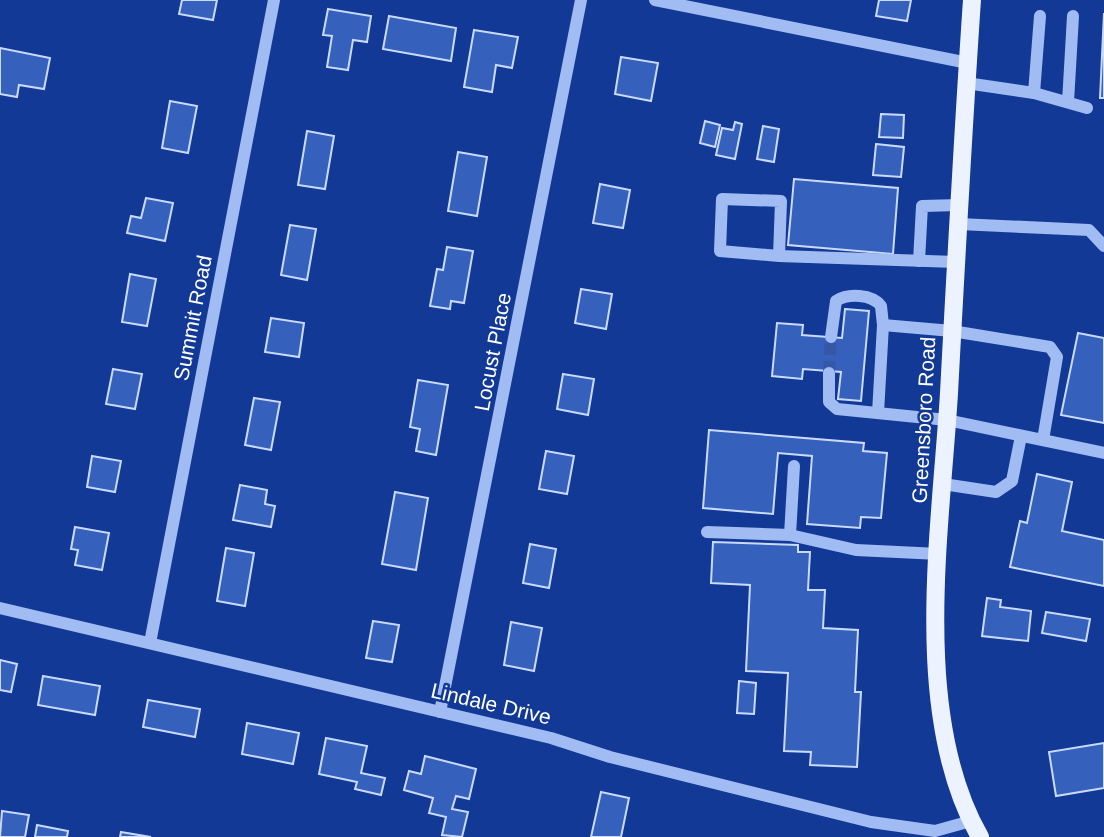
<svg xmlns="http://www.w3.org/2000/svg" width="1104" height="837" viewBox="0 0 1104 837" font-family="Arial,sans-serif">
  <rect width="100%" height="100%" fill="#123996"/>
  <g fill="#3560bc" stroke="#c9dafd" stroke-width="2">
    <path d="M182 0H217L213 20 179 14Z"/>
    <path d="M879 0H911L907 21 876 16Z"/>
    <path d="M328 9 371 16 367 42 353 40 348 70 327 67 332 36 323 35Z"/>
    <path d="M1104 13V98H1100Z"/>
    <path d="M389 16 456 28 451 61 383 49Z"/>
    <path d="M474 30 518 37 512 68 496 65 492 92 464 87Z"/>
    <path d="M0 48 50 58 44 89 19 85 17 97 0 94Z"/>
    <path d="M621 57 658 63 651 101 615 94Z"/>
    <path d="M170 101 197 106 188 153 162 148Z"/>
    <path d="M881 114 904 115 903 138 879 137Z"/>
    <path d="M705 121 720 125 715 147 700 143Z"/>
    <path d="M735 122 742 124 735 159 716 155 722 128 733 130Z"/>
    <path d="M763 126 779 129 774 162 757 159Z"/>
    <path d="M307 131 334 136 325 189 298 185Z"/>
    <path d="M876 144 904 147 901 177 873 175Z"/>
    <path d="M458 152 487 157 477 216 448 211Z"/>
    <path d="M794 179 898 188 893 254 788 245Z"/>
    <path d="M600 184 630 190 623 228 593 223Z"/>
    <path d="M146 198 173 203 165 241 127 233 131 216 141 218Z"/>
    <path d="M290 225 316 229 307 280 281 275Z"/>
    <path d="M447 247 473 251 464 303 451 301 450 309 430 306 437 269 443 270Z"/>
    <path d="M130 274 156 279 147 326 122 322Z"/>
    <path d="M581 289 612 294 606 329 575 323Z"/>
    <path d="M845 309 869 311 861 401 838 399 841 372 803 369 802 379 772 376 777 323 803 325 802 335 842 338Z"/>
    <path d="M271 318 304 323 299 357 265 352Z"/>
    <path d="M1078 333 1104 338V423L1061 415Z"/>
    <path d="M113 369 142 374 135 409 106 404Z"/>
    <path d="M563 374 594 379 588 415 557 409Z"/>
    <path d="M418 380 448 385 436 455 416 451 420 429 410 427Z"/>
    <path d="M254 398 280 402 271 450 245 445Z"/>
    <path d="M709 430 864 443 863 451 887 453 881 518 861 517 860 528 807 524 812 456 778 453 773 514 703 508Z"/>
    <path d="M546 451 574 456 567 494 539 489Z"/>
    <path d="M92 456 121 461 115 492 87 487Z"/>
    <path d="M1037 474 1072 482 1062 531 1104 540V586L1010 567 1020 521 1027 523Z"/>
    <path d="M240 485 267 490 265 504 275 506 271 527 233 520Z"/>
    <path d="M395 492 428 498 416 570 382 564Z"/>
    <path d="M75 527 109 533 102 570 75 565 78 550 71 549Z"/>
    <path d="M713 542 798 545V552H810L808 590H825L823 628 858 630 855 692H861L857 767 810 765 811 752 784 751 788 673 746 671 750 585 711 583Z"/>
    <path d="M530 544 556 549 549 588 523 583Z"/>
    <path d="M226 548 254 553 245 606 217 601Z"/>
    <path d="M987 598 1001 600 1000 607 1031 611 1028 641 982 636Z"/>
    <path d="M1046 612 1090 619 1086 641 1042 633Z"/>
    <path d="M373 621 399 625 392 662 366 658Z"/>
    <path d="M511 622 542 628 534 671 504 665Z"/>
    <path d="M0 660 17 664 11 692 0 690Z"/>
    <path d="M43 676 100 686 95 715 38 705Z"/>
    <path d="M739 681 756 683 754 714 737 713Z"/>
    <path d="M148 700 200 709 195 737 143 727Z"/>
    <path d="M247 723 299 733 293 764 242 754Z"/>
    <path d="M326 738 367 746 361 773 385 778 381 795 355 789 357 782 319 774Z"/>
    <path d="M1104 743V788L1056 796 1049 752Z"/>
    <path d="M425 756 476 769 469 799 456 796 452 809 468 812 462 837 442 835 446 817 429 813 433 798 404 790 409 771 421 774Z"/>
    <path d="M601 792 629 798 621 837H591Z"/>
    <path d="M2 811 29 815 25 837H0Z"/>
    <path d="M37 825 68 831 67 837H35Z"/>
    <path d="M121 832 151 837H120Z"/>
  </g>
  <g fill="none" stroke-linecap="round" stroke-linejoin="round">
    <path stroke="#3657a6" stroke-width="12" stroke-dasharray="12 6" stroke-linecap="butt" d="M829 373 831 337"/>
    <g stroke="#a1bbf3" stroke-width="12">
      <path d="M655 0 968 63"/>
      <path d="M966 83 1034 93 1087 108"/>
      <path d="M1034 93 1040 16"/>
      <path d="M1068 102 1073 16"/>
      <path d="M959 224 1089 230 1104 246"/>
      <path d="M779 256 781 201 722 199 720 251 779 256 956 262"/>
      <path d="M919 261 922 206 960 205"/>
      <path d="M831 337 836 301C848 293 872 294 881 306L883 325 952 331 1050 347 1057 357 1043 440"/>
      <path d="M829 373V402L837 409 947 420 1104 453"/>
      <path d="M878 413 883 325"/>
      <path d="M943 484 996 492 1012 481 1021 436"/>
      <path d="M707 532 790 535 856 550 939 554"/>
      <path d="M790 535 794 466"/>
      <path d="M0 608 551 738 610 757 871 822 935 831 971 821"/>
      <path d="M150 643 274 0"/>
      <path d="M440 712 581 0"/>
    </g>
    <path stroke="#edf2ff" stroke-width="18" d="M972 0C963 131 956 262 949 393 941 528 910 715 980 837"/>
  </g>
  <g text-anchor="middle" stroke-width="5" stroke-linejoin="round" paint-order="stroke">
    <g font-size="21" fill="#fff" stroke="#123996">
      <text transform="translate(193 318) rotate(-79)" y="7">Summit Road</text>
      <text transform="translate(493 352) rotate(-79)" y="7">Locust Place</text>
      <text transform="translate(924 420) rotate(-87)" y="7">Greensboro Road</text>
      <text transform="translate(491 704) rotate(13)" y="7">Lindale Drive</text>
    </g>
  </g>
</svg>
